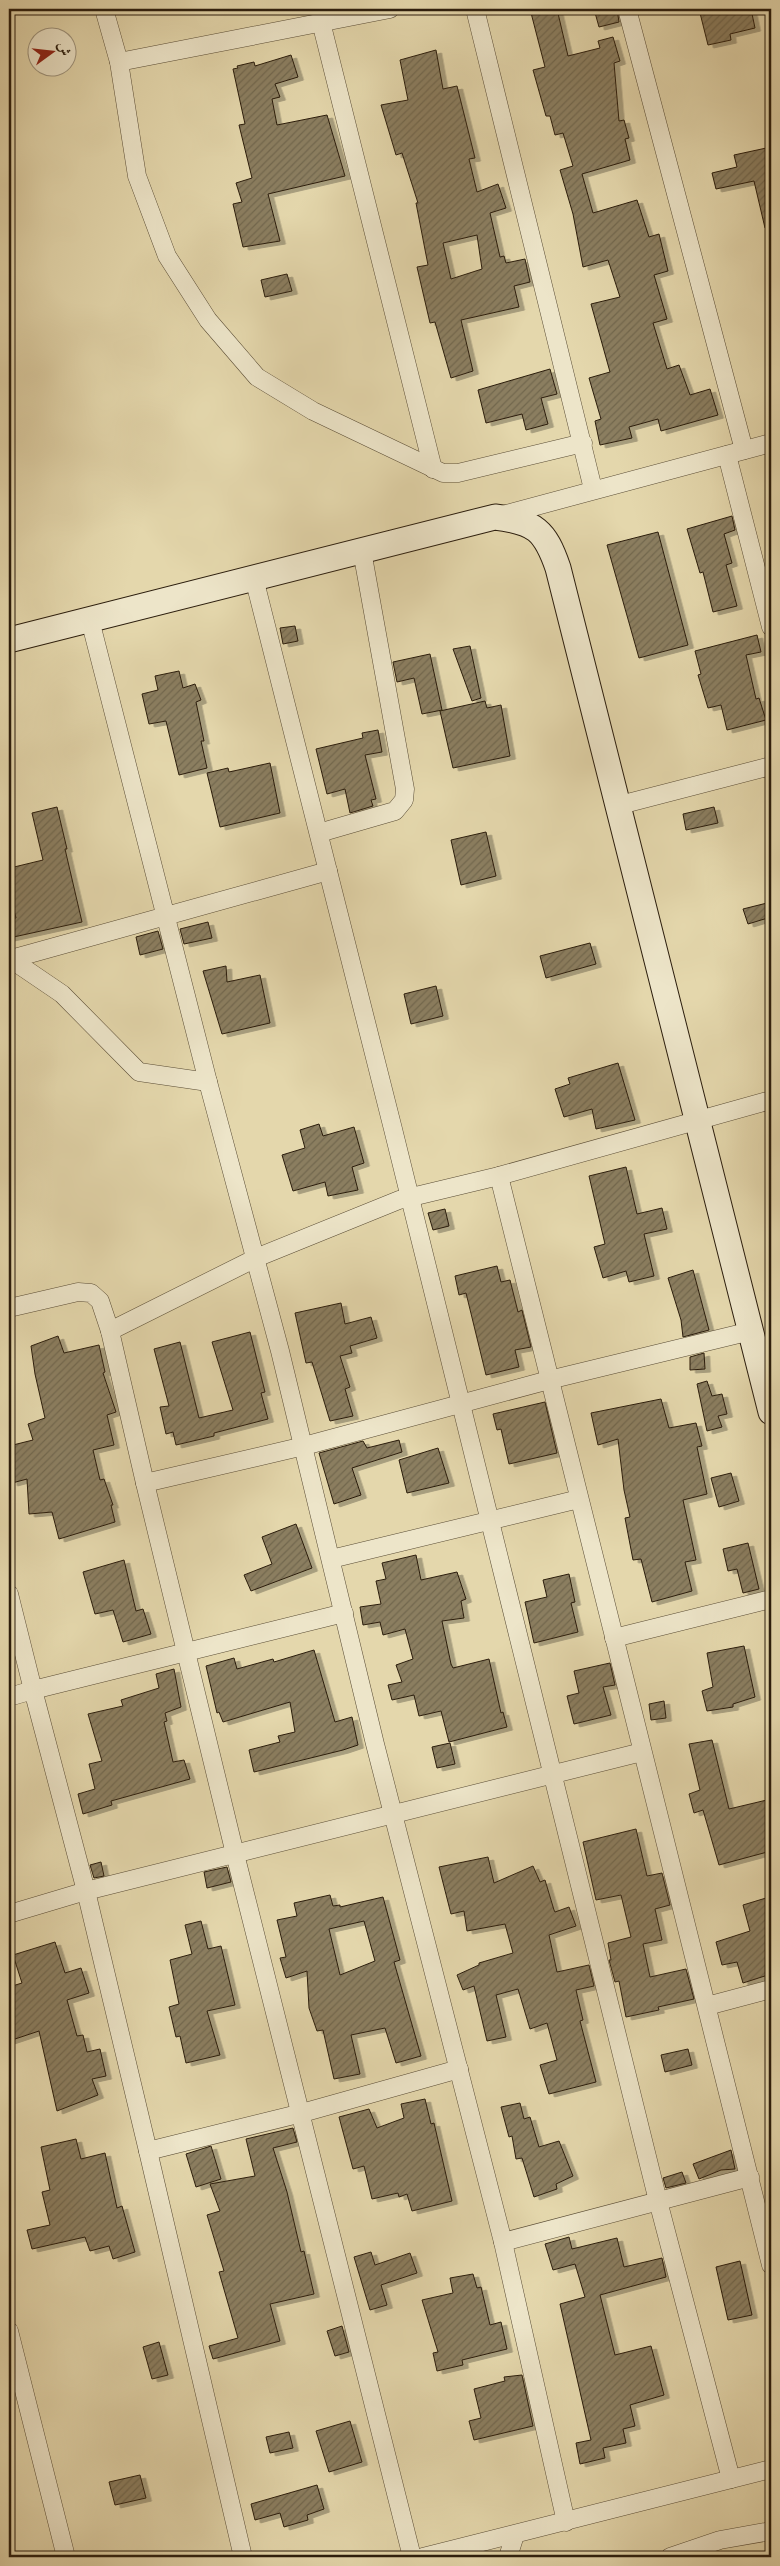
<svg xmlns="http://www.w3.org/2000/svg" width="780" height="2566" viewBox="0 0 780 2566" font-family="'Old Standard TT',Amiri,serif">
  <defs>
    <pattern id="building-hatch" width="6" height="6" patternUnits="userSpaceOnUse" patternTransform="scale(1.25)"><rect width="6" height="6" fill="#8b7e60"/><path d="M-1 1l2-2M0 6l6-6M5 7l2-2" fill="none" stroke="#72674e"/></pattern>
    <filter id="shadow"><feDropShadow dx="5.5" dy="3" stdDeviation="0" flood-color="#0004"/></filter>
  </defs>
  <rect width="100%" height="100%" fill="#e4d7ac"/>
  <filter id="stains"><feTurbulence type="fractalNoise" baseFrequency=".004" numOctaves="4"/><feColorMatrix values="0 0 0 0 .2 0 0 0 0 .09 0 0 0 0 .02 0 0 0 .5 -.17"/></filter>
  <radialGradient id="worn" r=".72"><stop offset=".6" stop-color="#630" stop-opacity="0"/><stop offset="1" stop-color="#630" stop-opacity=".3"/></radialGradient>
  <g fill="url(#building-hatch)" stroke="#2b1d0d" fill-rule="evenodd" filter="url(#shadow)">
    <path d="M530 9H557L568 56 600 48 598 41 613 37 620 61 614 63 619 121 624 120 629 138 625 139 630 160 582 174 593 213 637 200 649 237 659 234 668 271 654 275 667 319 653 323 667 369 679 365 690 395 710 389 718 415 661 431 658 419 629 427 632 438 600 445 595 421 601 419 589 378 610 372 591 304 620 297 608 260 583 267 573 214 560 170 573 166 563 133 555 135 550 116H546L533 70 545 67Z"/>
    <path d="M594 9H617L619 22 599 27Z"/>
    <path d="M699 9H751L755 28 730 34 731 40 708 45Z"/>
    <path d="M436 50 443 89 457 86 475 158 469 159 477 192 498 184 506 208 490 213 500 257 504 256 506 263 525 259 530 282 514 286 519 307 461 320 473 371 451 378 435 322 430 323 417 267 428 265 416 203H418L402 153 396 155 381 105 408 100 400 60ZM477 235 482 269 451 279 443 243Z"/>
    <path d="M291 55 298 77 275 84 280 97 272 99 277 125 327 115 345 176 268 194 280 241 243 247 233 204 242 202 236 183 252 178 239 125 245 124 233 69 238 68 237 66 254 62 255 66Z"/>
    <path d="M771 147V227L765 228 754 181 716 189 712 173 737 167 734 155Z"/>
    <path d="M287 274 292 291 265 297 261 280Z"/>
    <path d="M550 369 557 394 541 398 548 424 526 430 522 414 486 423 478 390Z"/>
    <path d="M732 516 735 530 724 534 732 563 726 565 737 606 713 612 703 572 700 573 687 529Z"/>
    <path d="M658 532 688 645 639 658 607 545Z"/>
    <path d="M295 626 298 641 283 644 280 628Z"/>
    <path d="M757 635 761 652 746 655 756 699 759 698 766 720 727 730 721 705 708 708 698 675 701 674 695 651Z"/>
    <path d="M470 646 481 698 472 701 453 649Z"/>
    <path d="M430 654 442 710 422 714 414 678 397 682 393 662Z"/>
    <path d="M179 671 183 688 195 684 201 700 196 702 204 741H201L207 768 179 775 166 721 149 724 142 694 158 690 155 676Z"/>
    <path d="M485 701 487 708 501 705 510 756 453 768 440 711Z"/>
    <path d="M378 730 382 752 365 755 376 799 371 800 373 806 350 813 345 789 327 794 316 749 363 738 362 733Z"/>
    <path d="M270 763 280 813 220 827 207 773 228 768 229 772Z"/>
    <path d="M57 807 67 849H65L82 922 9 938V918H16L9 891 14 890 10 868 43 860 32 813Z"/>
    <path d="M714 807 718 823 686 830 683 814Z"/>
    <path d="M486 832 496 876 461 885 451 840Z"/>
    <path d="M771 902V917L748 924 743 909Z"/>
    <path d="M208 922 212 938 184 944 180 929Z"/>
    <path d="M158 931 163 949 140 955 136 937Z"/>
    <path d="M590 943 596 964 546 978 540 956Z"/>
    <path d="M226 966 227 982 260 975 270 1023 222 1034 203 971Z"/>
    <path d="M436 986 443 1016 411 1024 404 994Z"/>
    <path d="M618 1063 635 1120 596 1129 592 1109 564 1117 555 1089 570 1084 568 1078Z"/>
    <path d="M319 1124 323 1136 354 1127 364 1163 352 1167 358 1190 328 1196 325 1182 293 1191 282 1155 305 1148 300 1130Z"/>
    <path d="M626 1167 637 1214 662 1208 667 1229 644 1234 654 1276 629 1282 626 1271 603 1278 594 1247 605 1244 589 1176Z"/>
    <path d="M445 1209 449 1226 433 1230 428 1213Z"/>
    <path d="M497 1266 501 1282 510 1280 518 1312 522 1310 531 1347 515 1350 519 1367 486 1375 466 1293 459 1295 455 1276Z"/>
    <path d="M693 1270 709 1330 683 1337 681 1320 668 1278Z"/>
    <path d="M341 1303 345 1324 371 1317 377 1338 350 1346 352 1353 340 1356 350 1387 345 1389 353 1416 330 1421 312 1362 306 1363 295 1313Z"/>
    <path d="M250 1332 265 1392 261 1393 268 1419 214 1433V1436L176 1445 173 1432 166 1434 160 1407 169 1406 154 1349 180 1342 199 1418 233 1410 212 1342Z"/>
    <path d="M58 1336 64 1353 99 1345 105 1372 103 1373 116 1412 107 1415 114 1445 93 1450 100 1480 104 1479 113 1505H111L115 1522 59 1539 52 1512 29 1514 27 1479 12 1483 9 1470V1446L33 1440 28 1424 45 1418 35 1374 31 1346Z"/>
    <path d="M704 1353 705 1369 690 1370V1357Z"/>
    <path d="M707 1381 712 1396 722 1394 727 1414 718 1416 722 1427 707 1431 697 1384Z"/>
    <path d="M661 1399 669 1428 696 1423 702 1446 697 1447 707 1494 683 1500 696 1560 685 1562 692 1591 652 1602 641 1559 633 1560 625 1518 630 1517 624 1490 618 1439 598 1445 591 1413Z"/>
    <path d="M545 1402 557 1453 509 1464 501 1429 497 1430 493 1414Z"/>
    <path d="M399 1440 402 1452 352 1468 361 1495 334 1504 319 1453 363 1441 367 1448Z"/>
    <path d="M438 1448 449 1483 407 1493 399 1460Z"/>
    <path d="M731 1473 739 1501 719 1507 711 1478Z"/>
    <path d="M296 1524 312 1568 251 1591 244 1575 272 1564 262 1537Z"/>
    <path d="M748 1543 759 1589 743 1593 737 1569 728 1571 723 1549Z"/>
    <path d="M416 1555 421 1580 457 1572 466 1599 461 1601 464 1618 442 1621 451 1664 453 1668 489 1659 501 1713 503 1712 507 1727 449 1742 441 1711 419 1716 414 1695 392 1700 388 1685 402 1682 396 1665 413 1659 405 1629 383 1635 380 1622 363 1625 360 1607 381 1604 376 1581 386 1579 382 1563Z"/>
    <path d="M124 1560 136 1611 143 1609 151 1634 123 1642 113 1610 95 1614 83 1572Z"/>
    <path d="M569 1574 575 1602 571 1603 578 1632 534 1643 525 1602 547 1597 543 1580Z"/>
    <path d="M744 1646 755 1697 733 1704V1707L707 1711 702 1691 713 1687 707 1653Z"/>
    <path d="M314 1650 335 1722 352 1717 358 1745 343 1750 254 1772 249 1750 280 1742 278 1736 295 1732 290 1702 223 1722 219 1712 217 1713 206 1666 234 1658 237 1669 273 1659 274 1662Z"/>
    <path d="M610 1663 615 1685 603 1687 611 1715 574 1724 567 1696 579 1693 574 1671Z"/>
    <path d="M174 1669 181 1707 165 1713 167 1721 164 1722 173 1762 184 1760 190 1779 111 1801 112 1805 83 1814 78 1794 95 1789 89 1764 102 1761 88 1714 123 1706 121 1700 159 1688 156 1674Z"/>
    <path d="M664 1701 666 1718 651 1720 649 1704Z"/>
    <path d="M712 1740 729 1809 771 1799V1851L719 1865 703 1810 694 1813 689 1794 700 1790 689 1744Z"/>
    <path d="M450 1743 455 1764 437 1768 432 1747Z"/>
    <path d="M636 1829 647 1876 662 1873 670 1905 655 1909 662 1940 643 1944 650 1977 686 1969 694 1999 658 2007 659 2010 626 2017 619 1981 615 1982 609 1960H611L608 1943 631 1937 621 1895 596 1900 583 1842Z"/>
    <path d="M488 1857 494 1883 533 1866 540 1882 545 1880 554 1910 555 1912 569 1907 576 1926 549 1935 557 1972 589 1965 594 1986 576 1990 583 2020 580 2021 596 2082 549 2094 540 2065 557 2060 547 2023 530 2029 518 1989 496 1995 506 2037 487 2041 474 1986 463 1990 457 1975 479 1965V1963L513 1953 505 1924 467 1931 464 1911 451 1914 439 1867Z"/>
    <path d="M101 1862 104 1876 94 1878 90 1865Z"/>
    <path d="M227 1867 231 1882 207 1888 204 1872Z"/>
    <path d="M330 1895 333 1906 340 1905V1907L383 1897 400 1960 394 1962 421 2056 396 2063 385 2028 351 2035 360 2074 334 2079 323 2030 317 2031 309 2008 307 1971 286 1978 280 1958 286 1957 277 1920 297 1916 294 1903ZM364 1921 375 1961 340 1975 329 1929Z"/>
    <path d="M766 1898 768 1907 771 1906V1974L743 1983 737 1962 722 1965 716 1942 750 1931 743 1905Z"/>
    <path d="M201 1921 208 1949 221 1946 235 2005 207 2011 220 2055 186 2063 180 2036 176 2037 169 2007 179 2004 170 1960 192 1954 185 1925Z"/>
    <path d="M55 1942 65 1973 81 1968 89 1993 67 2000 77 2036 83 2035 87 2052 100 2049 106 2076 92 2079 98 2095 57 2111 39 2031 9 2041V2006L14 2005 9 1987 22 1983 13 1955Z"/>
    <path d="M688 2049 692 2065 665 2072 661 2055Z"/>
    <path d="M425 2099 431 2124 434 2123 452 2201 412 2211 407 2194 399 2197 398 2193 372 2199 364 2166 353 2169 339 2117 369 2109 377 2128 404 2118 401 2104Z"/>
    <path d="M520 2103 524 2119 530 2117 539 2147 559 2141 573 2176 556 2184 557 2189 534 2197 522 2158 516 2159 512 2136 509 2137 501 2107Z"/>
    <path d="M293 2128 297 2142 273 2148 287 2192 301 2252 304 2251 314 2294 270 2304 280 2341 213 2359 209 2346 238 2338 219 2272 224 2271 207 2215 220 2211 210 2184 255 2176 246 2139Z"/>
    <path d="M76 2139 81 2159 105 2153 117 2208 122 2206 135 2252 113 2259 109 2246 90 2251 85 2237 32 2249 27 2230 50 2225 42 2192 50 2190 41 2147Z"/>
    <path d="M211 2146 221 2179 196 2187 186 2154Z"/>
    <path d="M731 2150 735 2169 721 2170 699 2179 693 2164Z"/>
    <path d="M682 2172 686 2183 666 2188 663 2178Z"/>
    <path d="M569 2237 572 2249 617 2238 624 2267 662 2258 666 2277 600 2295 615 2355 651 2346 664 2395 630 2405 635 2426 623 2429 626 2443 603 2448 605 2458 580 2464 576 2443 591 2440 560 2304 585 2297 575 2264 553 2270 545 2244Z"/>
    <path d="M371 2252 375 2265 410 2253 417 2273 381 2285 387 2305 370 2310 354 2257Z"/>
    <path d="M740 2261 752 2315 728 2320 716 2267Z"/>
    <path d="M473 2274 477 2288 481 2287 490 2325 501 2322 507 2349 462 2360 463 2365 437 2371 433 2353 438 2352 422 2300 453 2293 450 2278Z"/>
    <path d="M342 2326 349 2352 335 2356 327 2331Z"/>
    <path d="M159 2342 168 2375 152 2379 143 2347Z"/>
    <path d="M522 2375 533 2426 474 2440 469 2421 481 2418 474 2389 505 2381 504 2377Z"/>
    <path d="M350 2421 362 2462 329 2472 316 2431Z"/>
    <path d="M289 2432 293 2448 270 2453 266 2437Z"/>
    <path d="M140 2475 146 2498 115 2505 109 2482Z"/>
    <path d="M317 2485 324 2509 307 2515 308 2520 284 2527 280 2513 255 2520 251 2504Z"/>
  </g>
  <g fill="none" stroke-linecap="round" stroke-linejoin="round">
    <defs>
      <g id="minor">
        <path d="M104 9 119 62 137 176 167 256 208 320 257 377 313 411 443 473H458L583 443"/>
        <path d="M475 9 593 489"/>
        <path d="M627 9 744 450"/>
        <path d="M321 22 433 469"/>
        <path d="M119 62 390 9"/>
        <path d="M727 455 771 627"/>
        <path d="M499 516 771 443"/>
        <path d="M254 578 393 1129 658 2201 731 2479"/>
        <path d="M90 620 208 1082 280 1351 375 1744 503 2242 566 2522"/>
        <path d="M620 805 771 766"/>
        <path d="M319 833 395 811 404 800 405 789 362 551"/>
        <path d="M9 958 62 994 139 1072 208 1082"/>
        <path d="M11 959 328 871"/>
        <path d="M499 1176 771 2265"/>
        <path d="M9 1308 78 1292 91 1293 100 1301 110 1331 145 1483 235 1854 412 2557"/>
        <path d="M110 1331 256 1258 399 1200 499 1176 771 1100"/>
        <path d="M145 1483 304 1446 549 1380 751 1331"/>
        <path d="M331 1559 579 1499"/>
        <path d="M9 1594 33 1690 344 1613"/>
        <path d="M614 1638 771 1599"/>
        <path d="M9 1697 33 1690 86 1891 148 2151 302 2113 459 2069"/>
        <path d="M9 1914 86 1891 642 1752"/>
        <path d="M707 2006 771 1989"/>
        <path d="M148 2151 243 2557"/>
        <path d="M503 2242 750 2177"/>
        <path d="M9 2331 66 2557"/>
        <path d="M423 2557 771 2469"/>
        <path d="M508 2557 515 2535"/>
        <path d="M670 2557 720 2540 771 2531"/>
      </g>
      <path id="secondary" d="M9 640 495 517C535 522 545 530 558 568L771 1412"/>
    </defs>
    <use href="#minor" stroke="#594c35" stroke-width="19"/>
    <use href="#secondary" stroke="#2b1d0d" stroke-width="27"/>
    <use href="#minor" stroke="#ede5c9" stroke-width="18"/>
    <use href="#secondary" stroke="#ede5c9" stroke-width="25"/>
  </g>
  <rect width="780" height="2566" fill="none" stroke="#e4d7ac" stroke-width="30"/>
  <rect x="10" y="10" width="760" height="2546" fill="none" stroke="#2b1d0d" stroke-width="2.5"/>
  <rect x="15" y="15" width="750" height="2536" fill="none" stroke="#2b1d0d"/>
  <g transform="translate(52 52) rotate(75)"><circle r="24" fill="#ede5c9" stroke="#9f957e"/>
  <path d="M0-4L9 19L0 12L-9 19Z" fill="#8f2418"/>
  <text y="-8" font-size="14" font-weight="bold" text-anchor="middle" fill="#2b1d0d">ش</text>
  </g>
  <rect width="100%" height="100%" filter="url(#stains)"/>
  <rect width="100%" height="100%" fill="url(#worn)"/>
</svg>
